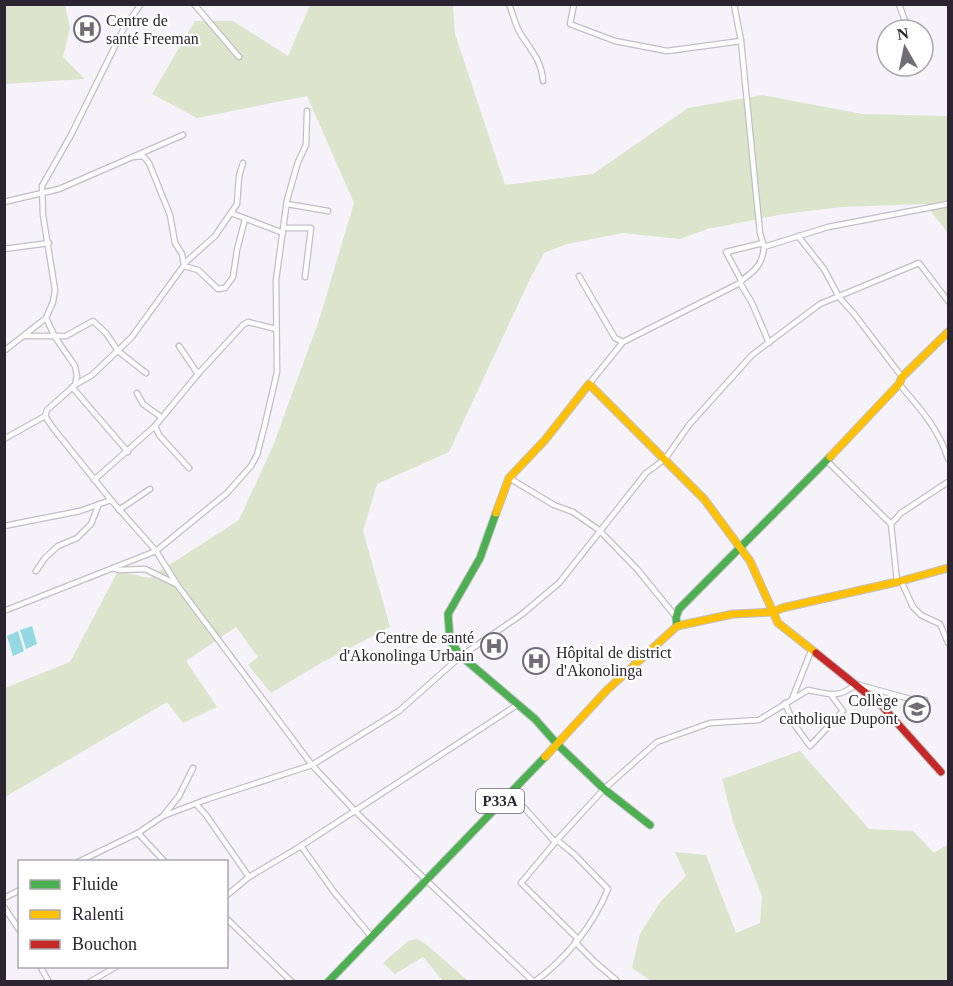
<svg xmlns="http://www.w3.org/2000/svg" width="953" height="986" viewBox="0 0 953 986" font-family="Georgia,serif">
  <rect width="100%" height="100%" fill="#f5f2f9"/>
  <g fill="#dce5cb">
    <path d="M5 4 65 5 70 28 63 57 85 79 5 84Z"/>
    <path d="M310 5H453L455 34 505 185 593 174 688 108 762 95 862 114 948 116V233L925 204 842 207 784 214 707 229 680 239 623 233 567 244 544 253 530 279 449 452 377 484 363 531 390 627 321 663 271 693 248 665 258 657 236 627 186 661 217 707 183 723 167 702 5 797V688L70 662 118 571 149 578 239 520 273 446 319 320 354 203 307 96 197 118 152 94 195 21H233L288 56Z"/>
    <path d="M800 751 869 829 913 831 934 853 948 844V981L653 982 632 968 640 934 661 901 686 876 675 852 706 855 736 933 760 923 762 896 734 825 722 779Z"/>
    <path d="M417 939 427 945 468 981H443L423 957 395 974 383 963 408 941Z"/>
  </g>
  <g fill="#94d8e2">
    <path d="M32 626 37 644 26 649 20 630Z"/>
    <path d="M18 631 24 651 13 656 7 636Z"/>
  </g>
  <g fill="none" stroke-linecap="round" stroke-linejoin="round">
    <defs>
      <g id="street">
        <path d="M194 4 239 57"/>
        <path d="M509 4C513 14 515 24 520 33 530 49 542 61 543 81"/>
        <path d="M574 4 570 24 615 41 667 51 741 41"/>
        <path d="M734 4 741 41 760 233 764 247"/>
        <path d="M899 4 906 24"/>
        <path d="M133 157 143 156 149 163 170 215 175 243 182 254 184 266 198 270 218 289 225 288 233 277 237 250 245 219"/>
        <path d="M4 202 59 189 183 135"/>
        <path d="M287 204 328 211"/>
        <path d="M231 213 283 233"/>
        <path d="M284 228H311L305 277"/>
        <path d="M798 236 824 269 839 297 855 315 902 377"/>
        <path d="M4 249 49 243"/>
        <path d="M579 276 615 338 623 342"/>
        <path d="M741 280 726 252 763 243"/>
        <path d="M740 283 752 303 769 343"/>
        <path d="M25 336H66L93 321 106 333 118 351 146 373"/>
        <path d="M179 346 198 374"/>
        <path d="M4 351 46 318"/>
        <path d="M589 384 623 342 740 283C743 278 747 277 751 273 760 266 763 258 764 247L828 227 948 204"/>
        <path d="M899 384C919 407 939 429 948 459"/>
        <path d="M75 385 92 375 131 338 187 261 215 236 237 204 239 176 243 163"/>
        <path d="M72 387 128 452"/>
        <path d="M137 393 143 404 161 417"/>
        <path d="M45 416 53 428 111 500 156 551 178 586 312 765 355 811 426 880 534 982"/>
        <path d="M155 426 159 435 189 468"/>
        <path d="M4 439 45 416 47 410 75 385 77 376 75 366 55 337 46 318 53 302 55 290 43 215 42 186 71 135 124 28 141 4"/>
        <path d="M827 461 891 524 897 581"/>
        <path d="M509 478 554 505 573 512 599 530 637 569 676 617"/>
        <path d="M94 480 155 426 198 374 243 325 248 322 276 329"/>
        <path d="M119 510 150 489"/>
        <path d="M891 524 901 513 948 482"/>
        <path d="M4 526 80 511 111 500"/>
        <path d="M113 568 119 570 145 569 176 584"/>
        <path d="M36 571 45 558 58 546 77 538 91 524 99 504"/>
        <path d="M901 581 913 607 921 615 940 624 948 643"/>
        <path d="M4 611 156 551 227 493 251 466 257 455 265 424 277 372 276 280 287 200 298 162 306 145 307 111"/>
        <path d="M792 699 811 651"/>
        <path d="M785 703 794 724 810 746 843 711 831 695"/>
        <path d="M511 793 555 842"/>
        <path d="M196 804 206 815 249 877"/>
        <path d="M163 816 179 796 193 768"/>
        <path d="M138 833 165 862"/>
        <path d="M301 846 334 892 370 935"/>
        <path d="M78 862 138 833 163 816 208 799 312 765 399 711 461 656 521 615 559 583 646 473 665 459 689 425 752 355 820 304 919 263 948 301"/>
        <path d="M226 896 249 877 301 846 517 705"/>
        <path d="M4 898 20 890"/>
        <path d="M4 907 20 931"/>
        <path d="M226 918 292 982"/>
        <path d="M578 939 521 883 557 840 604 789 657 742 710 723 759 720 808 690C829 694 839 699 856 684L914 700H925"/>
        <path d="M575 942 596 963 616 980"/>
        <path d="M40 966 49 982"/>
        <path d="M90 982 117 966"/>
        <path d="M534 982C566 959 593 926 608 889L575 855 557 840"/>
      </g>
      <g id="fast">
        <path d="M496 513 480 558 448 614 450 641 461 656 535 719 557 744 604 789 650 825"/>
        <path d="M677 626 676 617 679 609 830 457"/>
        <path d="M328 982 545 757"/>
      </g>
      <g id="slow">
        <path d="M830 457 899 384 902 377 948 332"/>
        <path d="M496 513 509 478 545 440 589 384 704 499 750 561 778 623 816 653"/>
        <path d="M545 757 607 690 677 626 733 614 774 612 782 608 901 581 948 568"/>
      </g>
      <path id="jam" d="M816 653 882 706 941 772"/>
    </defs>
    <use href="#street" stroke="#c1bec6" stroke-width="7"/>
    <use href="#fast" stroke="#c1bec6" stroke-width="9"/>
    <use href="#slow" stroke="#c1bec6" stroke-width="9"/>
    <use href="#jam" stroke="#c1bec6" stroke-width="9"/>
    <use href="#street" stroke="#fefdfe" stroke-width="4.5"/>
    <use href="#fast" stroke="#4caf50" stroke-width="7"/>
    <use href="#slow" stroke="#ffc107" stroke-width="7"/>
    <use href="#jam" stroke="#c62828" stroke-width="7"/>
  </g>
  <defs>
    <symbol id="hospital-ring" viewBox="-11 -11 22 22"><circle r="9.5" fill="#fff" stroke="#716d77" stroke-width="1.5"/><path d="M-5-5h3v3.5h4V-5h3V5h-3V1.5h-4V5h-3Z" fill="#716d77"/></symbol>
    <symbol id="school-ring" viewBox="-11 -11 22 22"><circle r="9.5" fill="#fff" stroke="#716d77" stroke-width="1.5"/><path d="M0-5L7-2L0 1L-7-2ZM-4 1L0 2.5L4 1V4Q0 6-4 4Z" fill="#716d77"/></symbol>
  </defs>
  <g fill-rule="evenodd">
    <use href="#hospital-ring" x="72" y="14" width="30" height="30"/>
    <use href="#hospital-ring" x="479" y="631" width="30" height="30"/>
    <use href="#hospital-ring" x="521" y="646" width="30" height="30"/>
    <use href="#school-ring" x="902" y="694" width="30" height="30"/>
  </g>
  <g text-anchor="middle" stroke-width="4.5" stroke-linejoin="round" paint-order="stroke">
    <rect fill="#fff" stroke="#6a666f" stroke-width="1.5" x="476" y="789" width="48" height="24" rx="4.5"/>
    <g font-size="15" font-weight="bold" fill="#2a2531">
      <text x="500" y="806">P33A</text>
    </g>
    <g font-size="16" fill="#2a2531" stroke="#fff" text-anchor="start">
      <text x="106" y="26">Centre de<tspan x="106" dy="18">santé Freeman</tspan></text>
      <text x="474" y="643" text-anchor="end">Centre de santé<tspan x="474" dy="18">d'Akonolinga Urbain</tspan></text>
      <text x="556" y="658">Hôpital de district<tspan x="556" dy="18">d'Akonolinga</tspan></text>
      <text x="898" y="706" text-anchor="end">Collège<tspan x="898" dy="18">catholique Dupont</tspan></text>
    </g>
  </g>
  <rect width="953" height="986" fill="none" stroke="#2a2531" stroke-width="12"/>
  <rect x="18" y="860" width="210" height="108" fill="#ffffff" stroke="#aaa8ad" stroke-width="1.5"/>
  <rect x="30" y="880" width="30" height="9" fill="#4caf50" stroke="#aaa8ad" stroke-width="1.5"/>
  <text x="72" y="890" font-size="18" fill="#2a2531">Fluide</text>
  <rect x="30" y="910" width="30" height="9" fill="#ffc107" stroke="#aaa8ad" stroke-width="1.5"/>
  <text x="72" y="920" font-size="18" fill="#2a2531">Ralenti</text>
  <rect x="30" y="940" width="30" height="9" fill="#c62828" stroke="#aaa8ad" stroke-width="1.5"/>
  <text x="72" y="950" font-size="18" fill="#2a2531">Bouchon</text>
  <g transform="translate(905 48) rotate(351)"><circle r="28" fill="#ffffff" stroke="#aaa8ad" stroke-width="1.5"/>
  <path d="M0-4.5L10 22L0 15L-10 22Z" fill="#716d77"/>
  <text y="-9" font-size="16" font-weight="bold" text-anchor="middle" fill="#2a2531">N</text>
  </g>
</svg>
